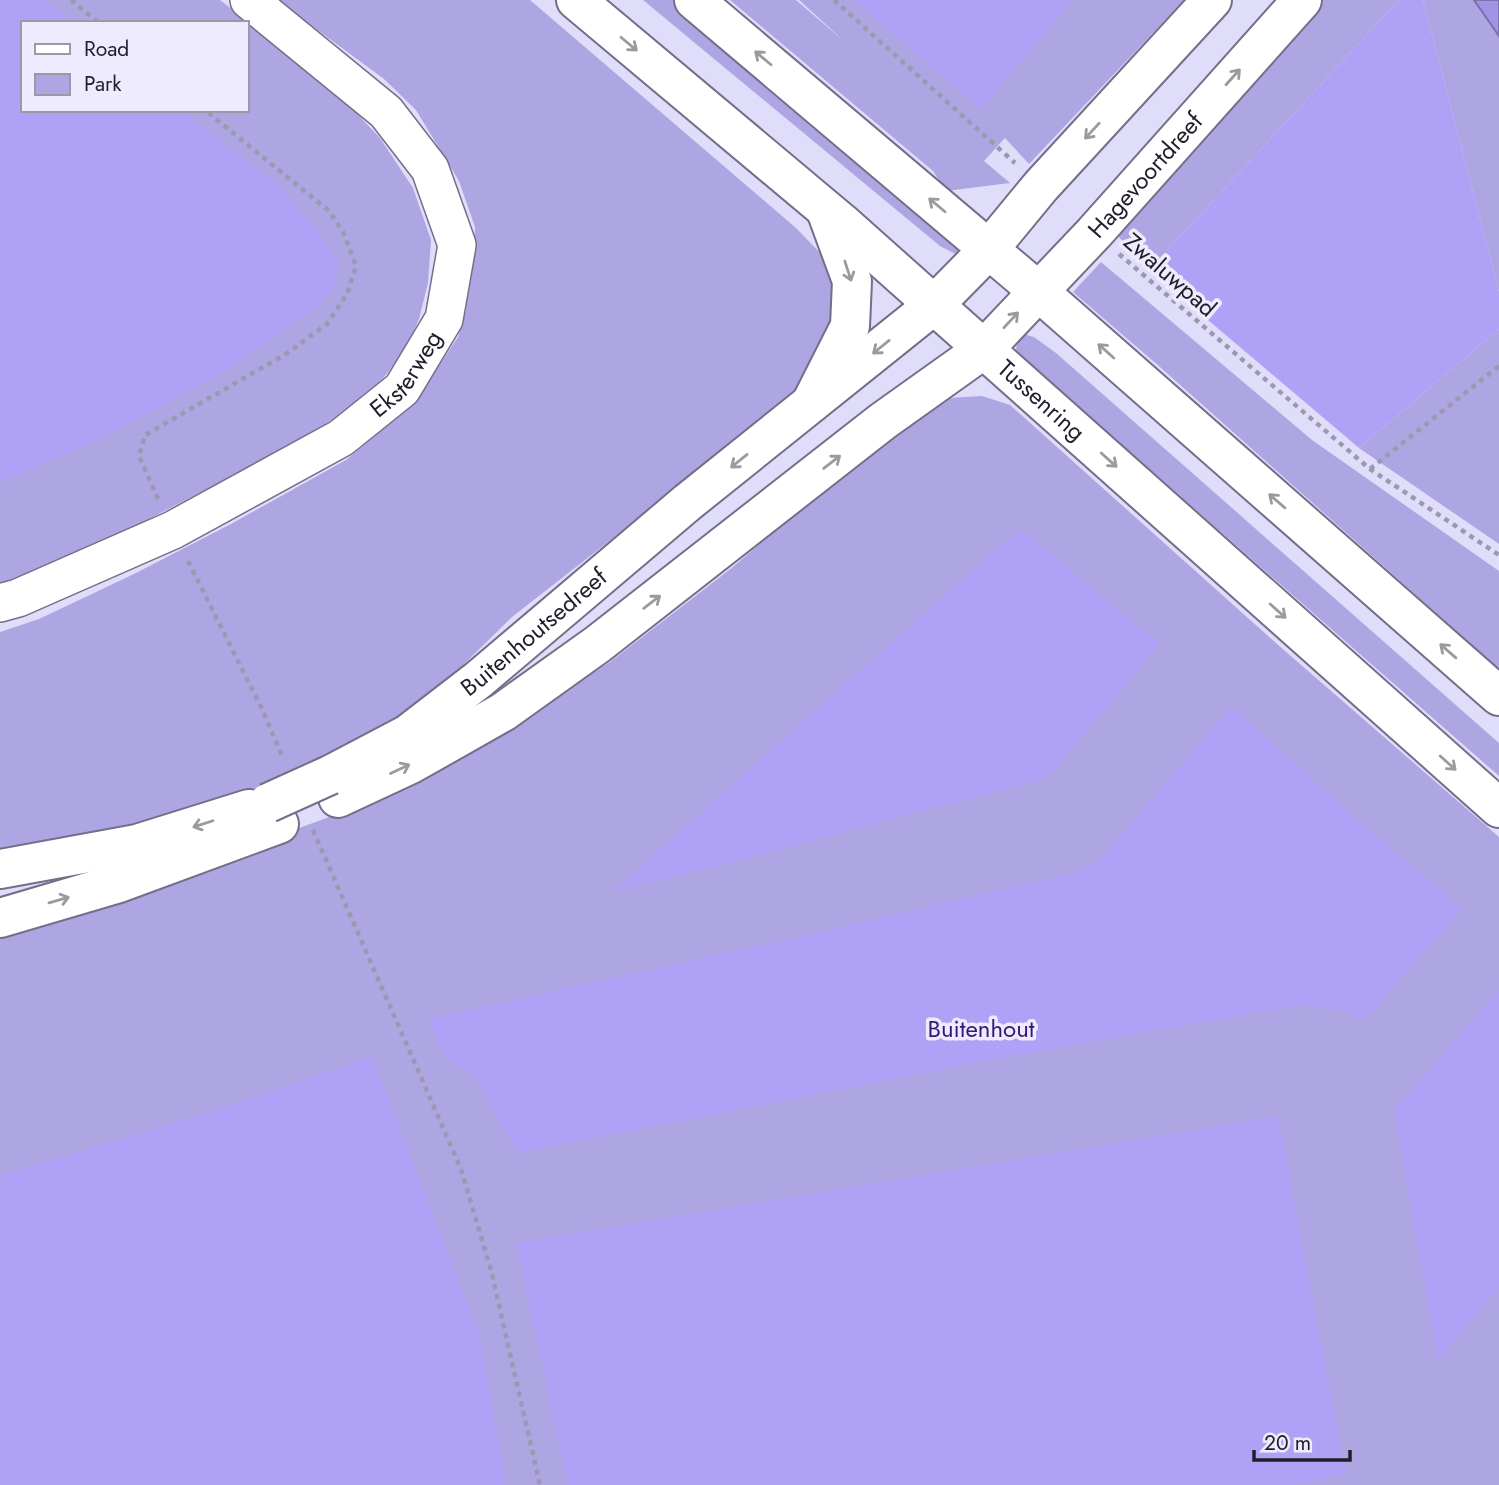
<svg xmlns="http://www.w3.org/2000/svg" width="1499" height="1485" viewBox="0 0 1499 1485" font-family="Jost,sans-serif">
  <rect width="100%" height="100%" fill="#e0ddfa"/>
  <g fill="#aea5e3" fill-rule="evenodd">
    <path d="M0 0H220L325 80 380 138 413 188 431 240 428 283 419 319 405 351 368 397 325 424 236 474 56 567 0 587ZM23 23H247V110H23Z"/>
    <path d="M277 0H530L796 228 827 260 839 295 838 327 800 392 512 617 408 719 281 789 0 862V632L39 619 134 574 231 524 346 460 414 403 458 337 465 314 474 261 475 227 459 181 416 110 384 79Z"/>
    <path d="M643 0H683L966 245 965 259 940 246Z"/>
    <path d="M730 0H796L845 42 799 0H1184L1029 164 1005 138 984 161 1010 183 946 191 933 171Z"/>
    <path d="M1323 0H1399L1149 270 1118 236Z"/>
    <path d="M1423 0H1499V292Z"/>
    <path d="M1101 262 1312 440 1499 571V669L1160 367 1073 292Z"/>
    <path d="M1499 329V544L1359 448Z"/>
    <path d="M1023 334 1034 337 1056 353 1499 743V776L1027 362 1016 350 1018 338Z"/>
    <path d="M982 396 1010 405 1277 644 1499 837V1485H0V936L335 815 530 713 610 662 733 567 858 458 948 398Z"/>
  </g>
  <g fill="#afa1f5">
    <path d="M0 0H46L73 23H23V110H180L276 184 318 230 339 263 332 292 312 310 219 375 96 441 0 482Z"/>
    <path d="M854 0H1072L981 109Z"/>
    <path d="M1399 0H1423L1499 292V329L1359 448 1149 270Z"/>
    <path d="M1025 532 1159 644 1047 778 698 871 614 890 991 554 1016 533Z"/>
    <path d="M1231 706 1353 816 1462 909 1364 1020 1348 1012 1302 1005 1054 1048 517 1153 476 1078 445 1057 428 1019 821 932 1080 871 1101 858Z"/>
    <path d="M1499 990V1288L1438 1360 1394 1111Z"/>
    <path d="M372 1056 480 1337 506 1485H0V1176L238 1103Z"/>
    <path d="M1278 1116 1346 1475 1292 1485H568L516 1243Z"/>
  </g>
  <path fill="#a194e6" stroke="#7a71ad" stroke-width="2" d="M1474 0H1499V36Z"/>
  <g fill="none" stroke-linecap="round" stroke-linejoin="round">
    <defs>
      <g id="minor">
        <path id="s1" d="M0 603 18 598 173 530 341 438 402 389 444 319 457 245 430 169 386 112 249 0"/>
      </g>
      <g id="secondary">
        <path id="s2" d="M330 775 408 734 478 680 688 502 935 304 989 249 1041 186 1212 0"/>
        <path id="s3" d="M338 798 411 764 503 712 598 644 883 421 984 349 1094 233 1302 0"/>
        <path d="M0 869 137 844 249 809"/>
        <path d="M0 918 119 883 279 824"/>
      </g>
      <g id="trunk">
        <path id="s4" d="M576 0 841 222 1499 808"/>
        <path d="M694 0 1038 291 1499 696"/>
        <path d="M811 403 850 326 852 281 827 213"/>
      </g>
    </defs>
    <use href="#minor" stroke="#726f89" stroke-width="40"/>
    <use href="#secondary" stroke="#726f89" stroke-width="42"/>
    <use href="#trunk" stroke="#726f89" stroke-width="42"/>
    <g stroke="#9b99af" stroke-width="4.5" stroke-dasharray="5 5" stroke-linecap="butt">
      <path d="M71 0 99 23"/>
      <path d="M834 0 1015 163"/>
      <path d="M1119 254 1370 469 1499 555"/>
      <path d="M1370 469 1499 366"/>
      <path d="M158 499 139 456 145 435 286 354 327 324 347 294 356 266 343 232 329 211 205 110"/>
      <path d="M188 561 261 707 283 758"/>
      <path d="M313 830 461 1169 491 1270 540 1485"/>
    </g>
    <use href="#minor" stroke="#fff" stroke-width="37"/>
    <use href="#secondary" stroke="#fff" stroke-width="38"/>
    <use href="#trunk" stroke="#fff" stroke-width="38"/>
    <defs>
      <path id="secondary-bridge" d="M268 803 330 775"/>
    </defs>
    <use href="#secondary-bridge" stroke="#726f89" stroke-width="42" stroke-linecap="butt"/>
    <use href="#secondary-bridge" stroke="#fff" stroke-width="38"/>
  </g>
  <defs><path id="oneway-shaft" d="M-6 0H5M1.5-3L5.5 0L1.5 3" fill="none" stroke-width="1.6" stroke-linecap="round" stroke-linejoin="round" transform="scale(1.75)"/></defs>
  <g stroke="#9a9a9f">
    <use href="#oneway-shaft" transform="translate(629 44) rotate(40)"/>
    <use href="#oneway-shaft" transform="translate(763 58) rotate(-140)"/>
    <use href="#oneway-shaft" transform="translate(1233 77) rotate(-48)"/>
    <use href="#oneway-shaft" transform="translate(1092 131) rotate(133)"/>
    <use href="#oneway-shaft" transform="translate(937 205) rotate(-140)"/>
    <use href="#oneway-shaft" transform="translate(848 271) rotate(72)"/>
    <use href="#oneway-shaft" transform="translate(1011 320) rotate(-47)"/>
    <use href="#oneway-shaft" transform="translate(881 347) rotate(141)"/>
    <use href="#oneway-shaft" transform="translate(1106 351) rotate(-138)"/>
    <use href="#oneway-shaft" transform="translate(1109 460) rotate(42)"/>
    <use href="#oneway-shaft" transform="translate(739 461) rotate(141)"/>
    <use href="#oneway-shaft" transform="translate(832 462) rotate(-38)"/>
    <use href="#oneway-shaft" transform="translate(1277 501) rotate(-139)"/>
    <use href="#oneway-shaft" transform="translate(652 602) rotate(-38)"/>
    <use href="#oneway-shaft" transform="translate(1278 611) rotate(42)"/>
    <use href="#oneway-shaft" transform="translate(1448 651) rotate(-139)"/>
    <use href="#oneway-shaft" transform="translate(1448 763) rotate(42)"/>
    <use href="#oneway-shaft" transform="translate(400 769) rotate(-25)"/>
    <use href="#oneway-shaft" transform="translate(203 824) rotate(162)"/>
    <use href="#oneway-shaft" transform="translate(59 900) rotate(-16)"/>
  </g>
  <g text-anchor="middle" stroke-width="7" stroke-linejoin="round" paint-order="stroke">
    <g font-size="24" fill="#1f1e29" stroke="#edebfd">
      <text dy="8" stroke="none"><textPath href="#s3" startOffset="1026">Hagevoortdreef</textPath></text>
      <text transform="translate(1170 275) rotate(41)" y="8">Zwaluwpad</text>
      <text dy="8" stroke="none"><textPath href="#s1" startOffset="472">Eksterweg</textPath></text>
      <text dy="8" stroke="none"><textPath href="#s4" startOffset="614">Tussenring</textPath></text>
      <text dy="8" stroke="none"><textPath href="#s2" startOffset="250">Buitenhoutsedreef</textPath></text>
    </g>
    <g font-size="24" fill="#361676" stroke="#edebfd">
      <text x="981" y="1037">Buitenhout</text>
    </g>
  </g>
  <rect x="21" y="21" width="228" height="91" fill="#edebfd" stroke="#9b99a8" stroke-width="2"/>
  <rect x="35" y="44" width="35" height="10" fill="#ffffff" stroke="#9b99a8" stroke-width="2"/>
  <text x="84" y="56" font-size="21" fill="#1f1e29">Road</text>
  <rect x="35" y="74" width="35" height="21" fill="#aea5e3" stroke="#9b99a8" stroke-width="2"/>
  <text x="84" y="91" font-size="21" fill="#1f1e29">Park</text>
  <path d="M1254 1450v10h96v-10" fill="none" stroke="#1f1e29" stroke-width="3.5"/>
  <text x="1264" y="1450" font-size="21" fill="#1f1e29" stroke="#edebfd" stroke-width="5" paint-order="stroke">20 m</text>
</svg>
